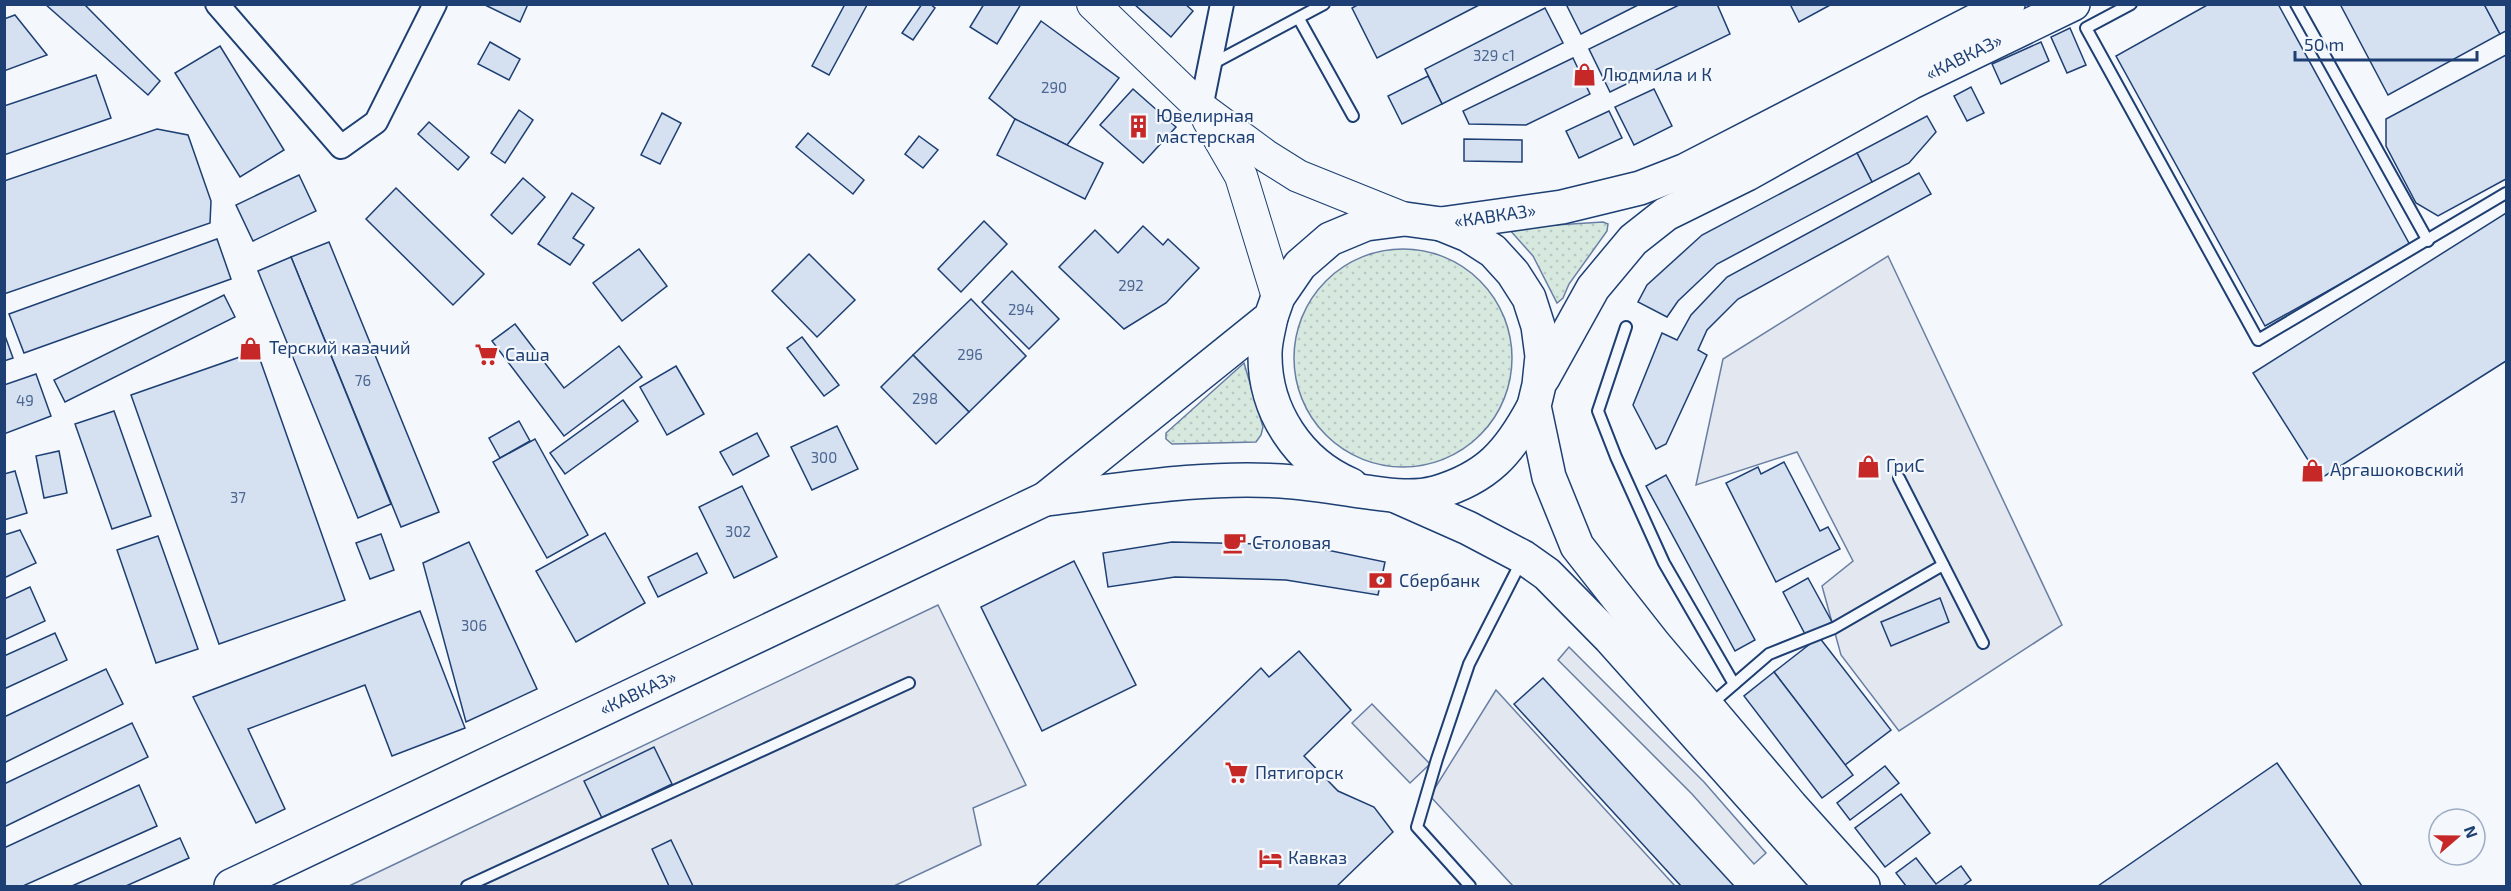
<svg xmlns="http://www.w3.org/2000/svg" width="2511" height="891" viewBox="0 0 2511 891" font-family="'Exo 2',sans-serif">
  <defs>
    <pattern id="green-dots" width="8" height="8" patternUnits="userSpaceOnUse" patternTransform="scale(1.5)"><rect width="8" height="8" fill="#d7e8df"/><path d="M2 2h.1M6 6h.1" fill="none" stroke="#b8c8c3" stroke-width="1.8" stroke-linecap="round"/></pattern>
  </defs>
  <rect width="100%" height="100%" fill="#f4f7fb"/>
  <g fill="url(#green-dots)" stroke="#687fa3" stroke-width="1.5">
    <path d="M1603 222 1608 224 1607 231 1569 284 1563 298 1557 303 1533 256 1508 228Z"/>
    <circle cx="1403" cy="358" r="109"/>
    <path d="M1244 363 1263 427 1261 435 1256 442 1172 444 1166 439V433Z"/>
  </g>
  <g fill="#e3e8f0" stroke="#687fa3" stroke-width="1.5">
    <path d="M1888 256 2062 625 1899 731 1841 655 1822 586 1853 561 1797 452 1696 485 1723 359Z"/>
    <path d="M938 605 1026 785 973 808 981 845 894 886H349Z"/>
    <path d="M1569 647 1704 782 1766 853 1754 864 1692 794 1558 660Z"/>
    <path d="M1496 690 1675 886H1513L1430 796Z"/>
    <path d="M1372 704 1430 764 1410 783 1352 723Z"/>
  </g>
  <g fill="#d5e0f0" stroke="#1d3f73" stroke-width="1.5">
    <path d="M45 4H84L160 81 148 95Z"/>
    <path d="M483 4H528L520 22Z"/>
    <path d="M845 4 867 5 829 75 812 66Z"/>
    <path d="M922 4H930L935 8 913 40 902 33Z"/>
    <path d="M984 4H1021L997 44 970 27Z"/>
    <path d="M1134 4H1185L1193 11 1171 37Z"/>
    <path d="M1359 4H1481L1377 58 1352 8Z"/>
    <path d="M1566 4H1640L1581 34Z"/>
    <path d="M1681 4H1717L1730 34 1610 92 1589 49Z"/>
    <path d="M1790 4H1832L1799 22Z"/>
    <path d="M2209 4H2278L2410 245 2265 326 2116 56Z"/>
    <path d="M2340 4H2484L2500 34 2388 95Z"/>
    <path d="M2484 4H2506V31L2500 34Z"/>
    <path d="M1545 8 1563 43 1442 104 1425 69Z"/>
    <path d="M15 15 47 55 4 71V19Z"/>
    <path d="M1041 21 1119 78 1067 145 1015 119 989 98Z"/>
    <path d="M2070 28 2086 65 2067 73 2051 37Z"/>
    <path d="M490 42 520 59 509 80 478 64Z"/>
    <path d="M2041 42 2049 61 2001 84 1992 64Z"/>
    <path d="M220 46 284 150 240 177 175 73Z"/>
    <path d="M2506 55V179L2438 216 2416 203 2386 146V119Z"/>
    <path d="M1573 58 1590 94 1526 125 1469 124 1463 111Z"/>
    <path d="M96 75 111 118 4 155V106Z"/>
    <path d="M1428 76 1442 104 1402 124 1388 96Z"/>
    <path d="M1971 87 1984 113 1967 121 1954 96Z"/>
    <path d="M1133 89 1176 127 1143 163 1100 125Z"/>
    <path d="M1654 89 1672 126 1634 145 1615 107Z"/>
    <path d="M519 110 533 120 505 163 491 153Z"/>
    <path d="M1609 111 1622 138 1579 158 1566 131Z"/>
    <path d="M662 113 681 123 660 164 641 155Z"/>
    <path d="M1927 116 1936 132 1909 163 1872 182 1857 153Z"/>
    <path d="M1015 119 1103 163 1085 199 997 155Z"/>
    <path d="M429 122 469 157 458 170 418 134Z"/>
    <path d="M157 129 188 135 211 201 210 223 4 294V181Z"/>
    <path d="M808 133 864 180 853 194 796 147Z"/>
    <path d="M919 136 938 150 923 168 905 154Z"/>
    <path d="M1464 139 1522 140V162L1464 161Z"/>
    <path d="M1857 153 1872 182 1717 264 1678 301 1667 317 1638 302 1647 285 1702 235Z"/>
    <path d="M1919 173 1931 194 1738 299 1707 330 1698 350 1707 355 1666 444 1656 449 1633 405 1662 333 1677 340 1691 315 1727 277Z"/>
    <path d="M299 175 316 211 253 241 236 205Z"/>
    <path d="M523 178 545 197 512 234 491 215Z"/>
    <path d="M396 188 484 274 453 305 366 219Z"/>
    <path d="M572 193 594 208 573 238 584 245 570 265 538 244Z"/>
    <path d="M2506 213V361L2320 479 2253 373Z"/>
    <path d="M984 221 1007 244 961 292 938 269Z"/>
    <path d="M1143 226 1163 245 1168 239 1199 268 1166 303 1124 329 1059 267 1095 230 1118 253Z"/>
    <path d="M217 239 231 279 24 353 9 314Z"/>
    <path d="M329 242 439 512 401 527 291 257Z"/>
    <path d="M639 249 667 286 622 321 593 283Z"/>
    <path d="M809 254 855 300 817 337 772 291Z"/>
    <path d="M291 257 391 504 358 518 258 271Z"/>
    <path d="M1012 271 1059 319 1029 349 982 302Z"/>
    <path d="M224 295 235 317 65 402 54 380Z"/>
    <path d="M971 299 1026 356 969 412 913 355Z"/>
    <path d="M515 324 564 388 619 346 642 377 564 436 492 341Z"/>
    <path d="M4 333 13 358 4 361Z"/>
    <path d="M802 337 839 385 824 396 787 348Z"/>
    <path d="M257 351 345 600 219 644 131 395Z"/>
    <path d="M913 355 969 412 936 444 881 387Z"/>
    <path d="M676 366 704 414 667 435 640 387Z"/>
    <path d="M36 374 51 416 4 434V385Z"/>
    <path d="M623 400 638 421 565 474 550 453Z"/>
    <path d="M114 411 151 516 112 529 75 424Z"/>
    <path d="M519 421 530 441 500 458 489 438Z"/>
    <path d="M837 426 858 469 812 490 791 447Z"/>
    <path d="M757 433 769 456 733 475 720 452Z"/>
    <path d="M535 439 588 535 547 558 493 462Z"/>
    <path d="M59 451 67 493 44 498 36 456Z"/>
    <path d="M1784 462 1820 531 1828 527 1840 549 1776 582 1726 483 1758 467 1761 474Z"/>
    <path d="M15 471 27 513 4 520V474Z"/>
    <path d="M1666 475 1755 640 1735 651 1646 486Z"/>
    <path d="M742 486 777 557 734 578 699 507Z"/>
    <path d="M20 530 36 563 4 578V535Z"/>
    <path d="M605 533 645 603 576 642 536 571Z"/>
    <path d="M381 534 394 570 370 579 356 543Z"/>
    <path d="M158 536 198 649 156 663 117 550Z"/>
    <path d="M469 542 537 689 466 722 423 563Z"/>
    <path d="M1172 542 1303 545 1385 562 1378 595 1286 580 1175 577 1108 587 1103 553Z"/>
    <path d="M697 553 707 573 658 597 648 577Z"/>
    <path d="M1074 561 1136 685 1042 731 981 607Z"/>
    <path d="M1808 578 1832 622 1806 636 1783 592Z"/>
    <path d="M30 587 45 621 4 640V599Z"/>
    <path d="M1940 598 1949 622 1891 646 1881 622Z"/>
    <path d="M420 611 465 728 392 756 365 685 248 729 285 809 256 823 193 697Z"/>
    <path d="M55 633 67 660 4 689V656Z"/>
    <path d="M1819 637 1891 730 1845 765 1774 672Z"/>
    <path d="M1299 651 1351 710 1304 756 1338 791 1374 807 1393 832 1337 886H1036L1261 668 1269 677Z"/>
    <path d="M106 669 123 704 4 763V717Z"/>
    <path d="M1774 672 1853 775 1822 798 1744 696Z"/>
    <path d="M1543 678 1734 886H1681L1514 704Z"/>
    <path d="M132 723 148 757 4 827V784Z"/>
    <path d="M654 747 672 784 602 818 584 781Z"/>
    <path d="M2277 763 2362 886H2098Z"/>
    <path d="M1885 766 1899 783 1850 820 1837 803Z"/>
    <path d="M139 785 157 826 23 886H4V848Z"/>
    <path d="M1901 794 1930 833 1885 867 1855 828Z"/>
    <path d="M180 838 189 858 126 886H72Z"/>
    <path d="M671 840 693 886H669L652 849Z"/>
    <path d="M1916 858 1936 884 1961 866 1971 880 1963 886H1906L1896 873Z"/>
  </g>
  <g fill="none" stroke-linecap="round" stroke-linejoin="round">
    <defs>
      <g id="lane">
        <path d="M2131 4 2086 28 2258 340 2506 193"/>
        <path d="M2296 4 2428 241"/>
        <path d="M1299 19 1353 116"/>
        <path d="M1210 65 1324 4"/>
        <path d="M1626 327 1598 411 1616 457 1664 563 1734 684"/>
        <path d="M1899 478 1983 643"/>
        <path d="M1710 705 1769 654 1834 628 1943 565"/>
        <path d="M467 886 909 683"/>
        <path d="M1470 886 1417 827 1437 759 1469 664 1522 560"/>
      </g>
      <g id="street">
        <path d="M217 4 341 147 376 122 435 4"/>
        <path d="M1201 108 1222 4"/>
      </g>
      <g id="secondary">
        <path d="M1093 4 1201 108 1266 156 1298 176 1405 219"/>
        <path d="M1208 119 1241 176 1278 297"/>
      </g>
      <g id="primary">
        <path d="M1441 224 1468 235 1493 251 1513 273 1529 298 1538 326 1542 356 1539 385 1534 406 1549 477 1577 546 1654 644 1791 806 1863 886"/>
        <path d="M1271 317C1269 328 1265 341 1265 353 1264 411 1299 463 1351 485"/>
        <path d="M1543 378 1593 288 1633 240 1666 214 1747 174 1910 83 2073 4"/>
        <path d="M1398 497 1468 528 1523 557 1547 574 1610 638 1831 886"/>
        <path d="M1045 499C1123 490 1202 476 1281 481 1310 483 1339 488 1367 492 1389 495 1412 499 1435 493 1487 478 1509 453 1534 406"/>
        <path d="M231 886 1045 499 1271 317 1278 297 1300 265 1330 239 1366 224 1405 219 1441 224 1562 207 1640 188 1686 170 2008 4"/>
      </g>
    </defs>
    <use href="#lane" stroke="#1d3f73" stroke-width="14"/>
    <use href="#street" stroke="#1d3f73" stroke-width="26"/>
    <use href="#secondary" stroke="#1d3f73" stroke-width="34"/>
    <use href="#primary" stroke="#1d3f73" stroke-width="36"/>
    <use href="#lane" stroke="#f4f7fb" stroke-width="10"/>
    <use href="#street" stroke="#f4f7fb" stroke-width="22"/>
    <use href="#secondary" stroke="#f4f7fb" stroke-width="32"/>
    <use href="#primary" stroke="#f4f7fb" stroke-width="33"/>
  </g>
  <defs>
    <symbol id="shop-bare" viewBox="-9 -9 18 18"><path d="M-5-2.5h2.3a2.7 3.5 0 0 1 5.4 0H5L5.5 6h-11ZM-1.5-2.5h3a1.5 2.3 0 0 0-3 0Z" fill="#c62828" stroke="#f4f7fb" stroke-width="2.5" paint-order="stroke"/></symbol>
    <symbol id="building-bare" viewBox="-9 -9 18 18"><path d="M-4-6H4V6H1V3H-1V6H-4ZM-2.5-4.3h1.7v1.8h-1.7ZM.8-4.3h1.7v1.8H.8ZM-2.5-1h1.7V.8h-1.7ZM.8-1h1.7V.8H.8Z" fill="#c62828" stroke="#f4f7fb" stroke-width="2.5" paint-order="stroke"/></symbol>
    <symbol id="supermarket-bare" viewBox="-9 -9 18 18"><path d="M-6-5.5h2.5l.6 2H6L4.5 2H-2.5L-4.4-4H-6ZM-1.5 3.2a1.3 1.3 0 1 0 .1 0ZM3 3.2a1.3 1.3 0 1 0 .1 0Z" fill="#c62828" stroke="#f4f7fb" stroke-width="2.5" paint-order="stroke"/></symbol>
    <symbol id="cafe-bare" viewBox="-9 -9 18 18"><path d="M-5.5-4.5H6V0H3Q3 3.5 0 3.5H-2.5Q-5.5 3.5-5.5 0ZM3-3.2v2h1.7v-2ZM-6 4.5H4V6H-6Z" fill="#c62828" stroke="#f4f7fb" stroke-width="2.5" paint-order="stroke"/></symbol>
    <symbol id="bank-bare" viewBox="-9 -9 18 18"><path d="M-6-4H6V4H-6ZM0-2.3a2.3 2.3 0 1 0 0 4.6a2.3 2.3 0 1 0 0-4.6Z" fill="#c62828" stroke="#f4f7fb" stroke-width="2.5" paint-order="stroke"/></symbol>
    <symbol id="hotel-bare" viewBox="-9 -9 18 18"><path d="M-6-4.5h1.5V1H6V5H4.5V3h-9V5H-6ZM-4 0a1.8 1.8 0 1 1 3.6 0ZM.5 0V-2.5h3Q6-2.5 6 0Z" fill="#c62828" stroke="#f4f7fb" stroke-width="2.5" paint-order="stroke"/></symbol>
  </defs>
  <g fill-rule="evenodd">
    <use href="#shop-bare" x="1568" y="58" width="33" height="33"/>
    <use href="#building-bare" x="1122" y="110" width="33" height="33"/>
    <use href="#shop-bare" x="234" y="332" width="33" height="33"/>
    <use href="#supermarket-bare" x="470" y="338" width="33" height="33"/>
    <use href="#shop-bare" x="1852" y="450" width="33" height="33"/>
    <use href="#shop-bare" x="2296" y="454" width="33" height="33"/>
    <use href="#cafe-bare" x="1218" y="526" width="33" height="33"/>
    <use href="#bank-bare" x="1364" y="564" width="33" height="33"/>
    <use href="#supermarket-bare" x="1220" y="756" width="33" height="33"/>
    <use href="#hotel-bare" x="1254" y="842" width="33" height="33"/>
  </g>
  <g text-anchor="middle" stroke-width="4.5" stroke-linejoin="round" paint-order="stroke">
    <g font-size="15" fill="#4b6792">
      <text x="1494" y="61">329 с1</text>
      <text x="1054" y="93">290</text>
      <text x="1131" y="291">292</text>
      <text x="1021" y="315">294</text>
      <text x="970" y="360">296</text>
      <text x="363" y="386">76</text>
      <text x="925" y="404">298</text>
      <text x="25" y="406">49</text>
      <text x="824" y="463">300</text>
      <text x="238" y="503">37</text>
      <text x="738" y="537">302</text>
      <text x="474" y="631">306</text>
    </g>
    <g font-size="18" fill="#1d3f73" stroke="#f4f7fb">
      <text transform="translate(1964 57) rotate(-26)" y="6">«КАВКАЗ»</text>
      <text transform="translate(1495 216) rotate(-8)" y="6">«КАВКАЗ»</text>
      <text transform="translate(638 693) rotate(-25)" y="6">«КАВКАЗ»</text>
    </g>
    <g font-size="18" fill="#1d3f73" stroke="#f4f7fb" text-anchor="start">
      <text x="1602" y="81">Людмила и К</text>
      <text x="1156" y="122">Ювелирная<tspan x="1156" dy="21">мастерская</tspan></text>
      <text x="269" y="354">Терский казачий</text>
      <text x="505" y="361">Саша</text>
      <text x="1886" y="472">ГриС</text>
      <text x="2330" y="476">Аргашоковский</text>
      <text x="1252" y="549">Столовая</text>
      <text x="1399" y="587">Сбербанк</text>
      <text x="1255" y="779">Пятигорск</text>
      <text x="1288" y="864">Кавказ</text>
    </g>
  </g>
  <rect width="2511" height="891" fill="none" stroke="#1d3f73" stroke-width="12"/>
  <g transform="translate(2457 837) rotate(70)"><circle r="28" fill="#f4f7fb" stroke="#9eadc5" stroke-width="1.5"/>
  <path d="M0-4.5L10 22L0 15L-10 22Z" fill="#c62828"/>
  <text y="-9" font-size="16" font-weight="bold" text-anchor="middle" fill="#1d3f73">N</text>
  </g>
  <path d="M2295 51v9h182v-9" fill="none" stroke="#1d3f73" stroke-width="3"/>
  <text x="2304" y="51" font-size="18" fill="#1d3f73" stroke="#f4f7fb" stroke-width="4.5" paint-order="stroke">50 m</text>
</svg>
